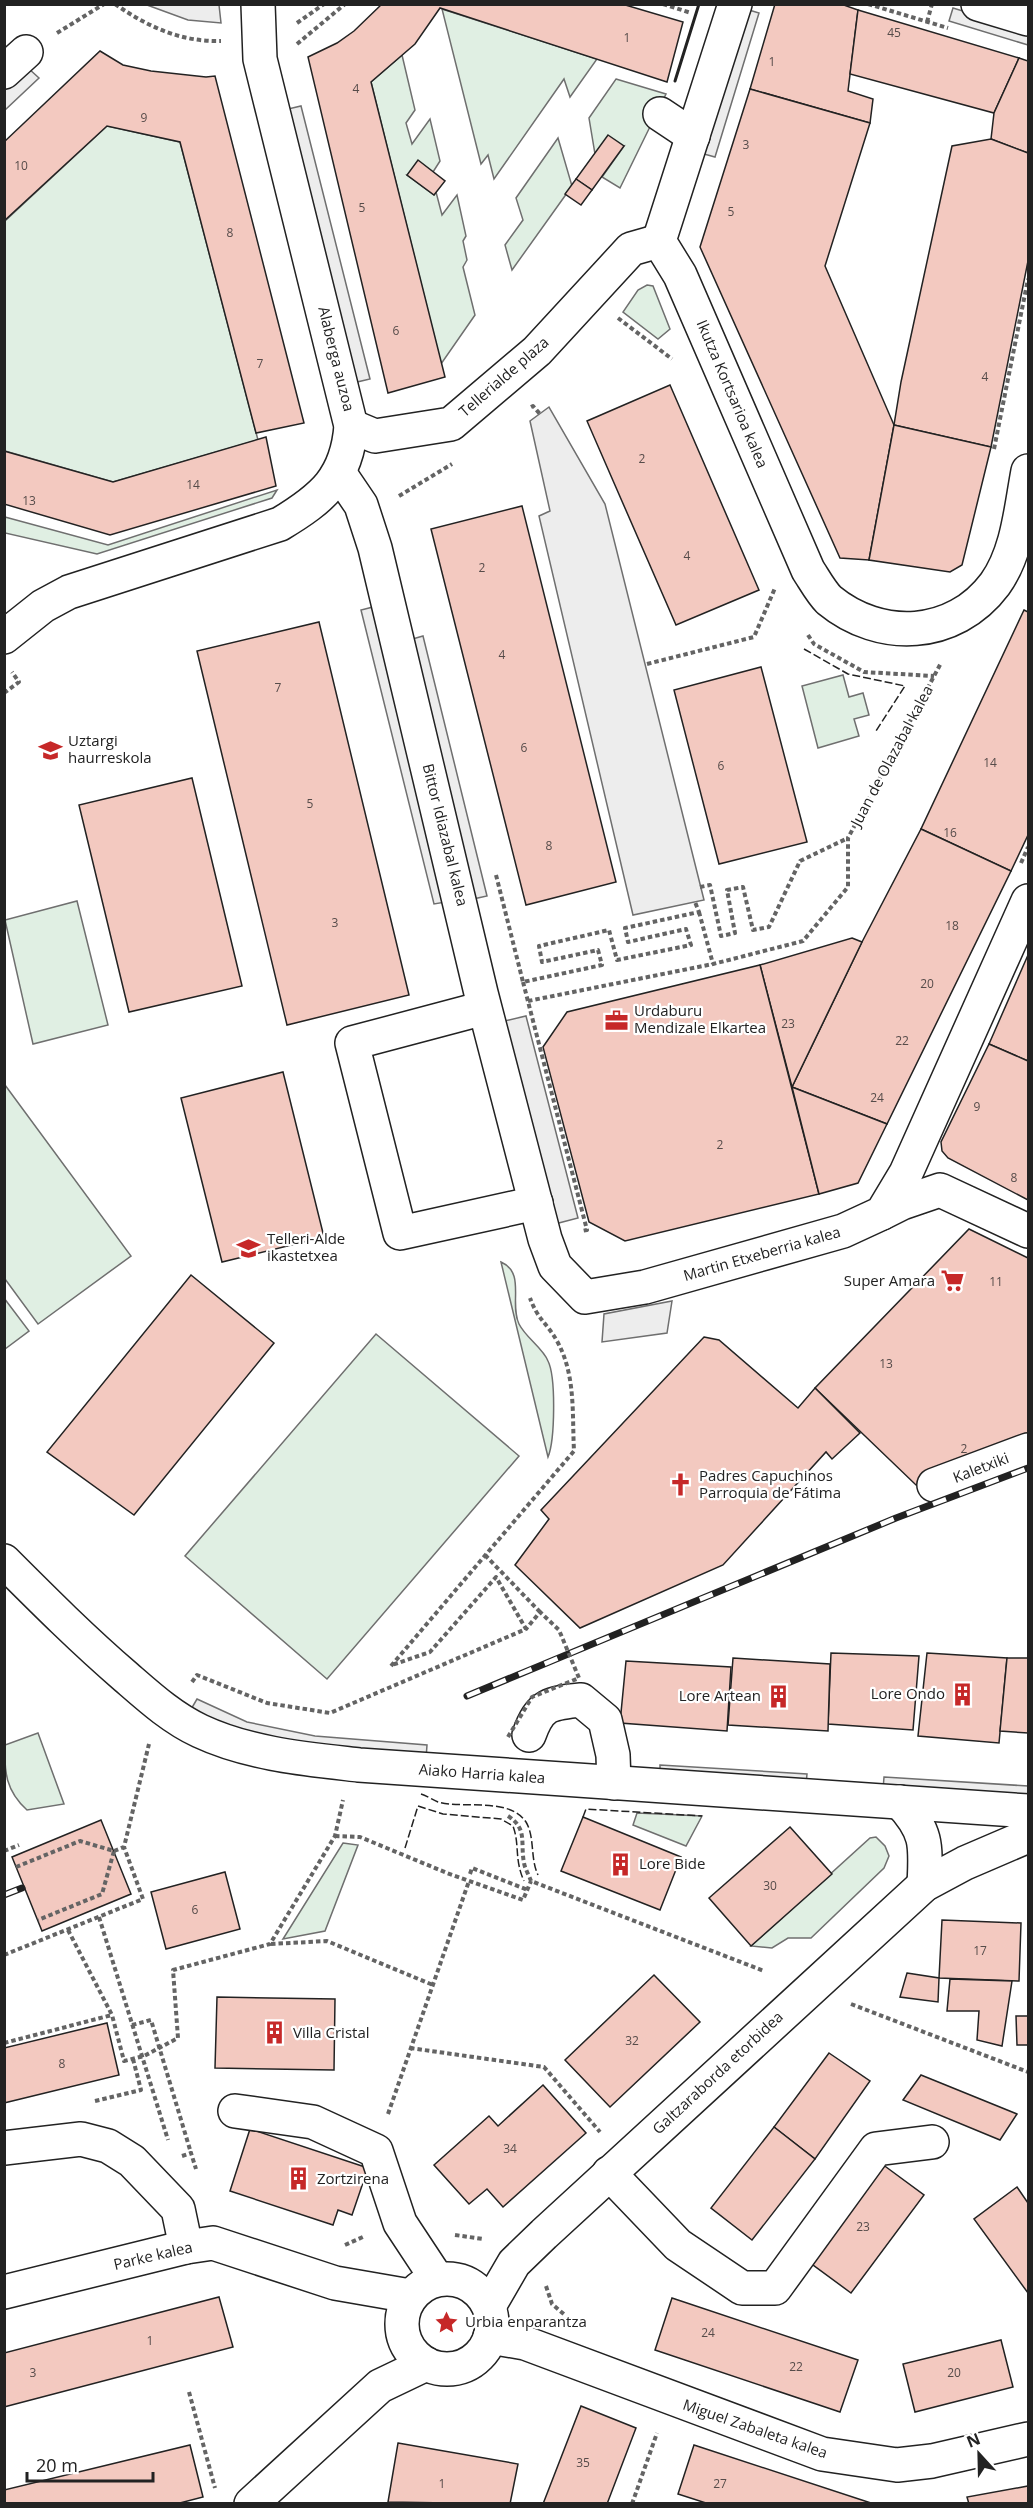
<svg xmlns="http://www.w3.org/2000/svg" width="1033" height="2508" viewBox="0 0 1033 2508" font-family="'Open Sans',sans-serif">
  <rect width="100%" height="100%" fill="#fff"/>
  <g fill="#e0efe3" stroke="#6f6f6f" stroke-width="1.5">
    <path d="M442 9 597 59 570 97 564 79 494 179 488 155 481 164Z"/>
    <path d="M402 55 415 110 406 123 412 144 430 119 440 161 433 172 407 175 434 195 436 192 442 215 457 195 466 236 463 241 467 260 463 267 475 315 441 364 371 82Z"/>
    <path d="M616 79 666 94 620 188 602 177 624 146 595 154 589 118Z"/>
    <path d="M107 126 180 142 258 440 113 482 5 451V221Z"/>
    <path d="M558 138 572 186 512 270 505 245 523 220 516 198Z"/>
    <path d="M647 285 653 286 670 329 658 339 623 312 638 290Z"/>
    <path d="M277 490 272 498 97 554 5 533V517L108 545Z"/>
    <path d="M843 675 849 697 863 693 869 715 854 719 859 736 818 748 802 686Z"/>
    <path d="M77 901 108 1025 33 1044 5 920Z"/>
    <path d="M5 1085 131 1256 38 1324 5 1279Z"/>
    <path d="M501 1262C526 1273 509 1303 519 1324 526 1338 543 1348 548 1361 556 1377 555 1440 548 1457Z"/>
    <path d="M4 1298 29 1331 5 1349H4Z"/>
    <path d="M376 1334 519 1456 327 1679 185 1556Z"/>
    <path d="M38 1733 64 1804 27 1810C6 1791 4 1772 5 1745Z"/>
    <path d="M637 1813 702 1816 686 1846 633 1825Z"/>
    <path d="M876 1837 885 1846 889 1856 884 1868 811 1938H788L772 1948 751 1946 870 1838Z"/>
    <path d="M343 1843 358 1845 325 1931 283 1939Z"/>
  </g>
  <g fill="#ededed" stroke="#6f6f6f" stroke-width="1.5">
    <path d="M147 5H219L221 23 188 20Z"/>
    <path d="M953 8 1028 31V45L949 21Z"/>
    <path d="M749 10 759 13 715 157 704 154Z"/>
    <path d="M28 68 39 78 5 110V90Z"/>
    <path d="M301 106 370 379 357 382 288 109Z"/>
    <path d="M549 407 605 504 704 900 633 915 539 516 550 511 530 421Z"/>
    <path d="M373 607 446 902 434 904 361 610Z"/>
    <path d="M423 636 487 896 473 899 409 640Z"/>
    <path d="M526 1016 578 1218 551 1225 500 1022Z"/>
    <path d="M672 1301 667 1333 602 1342 604 1314Z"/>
    <path d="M197 1699 247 1722 315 1736 427 1745 426 1759 244 1735 190 1711Z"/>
    <path d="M660 1765 807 1774 806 1785 660 1776Z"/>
    <path d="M884 1777 1028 1786V1799L883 1790Z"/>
  </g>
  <g fill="#f3c9c0" stroke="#222" stroke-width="1.5">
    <path d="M382 4H622L683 22 667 82 440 8 415 44 371 82 445 377 388 393 308 57 337 43 354 31Z"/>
    <path d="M775 4H841L858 10 848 91 873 99 870 123 750 89Z"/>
    <path d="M858 10 1019 58 994 113 850 74Z"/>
    <path d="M100 51 123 65 151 71 206 77 215 76 304 423 256 433 180 142 107 126 4 221V142Z"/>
    <path d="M1019 58 1028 61V153L991 139 994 113Z"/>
    <path d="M750 89 870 123 825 266 894 425 869 560 840 558 700 247Z"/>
    <path d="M608 135 624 146 592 190 576 179Z"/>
    <path d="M991 139 1028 153V261L991 447 894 425 901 382 952 146Z"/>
    <path d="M418 160 445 181 434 195 407 175Z"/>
    <path d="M576 179 592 190 581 205 565 194Z"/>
    <path d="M670 385 759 590 676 625 587 421Z"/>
    <path d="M894 425 991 447 962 565 950 572 869 560Z"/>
    <path d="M266 437 276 486 110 535 4 504V451L113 482Z"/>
    <path d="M522 506 616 882 526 905 431 529Z"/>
    <path d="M1024 610 1028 612V835L1011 871 921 829Z"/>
    <path d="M319 622 409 995 287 1025 197 651Z"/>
    <path d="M761 667 807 842 719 864 674 690Z"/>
    <path d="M192 778 242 986 129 1012 79 805Z"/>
    <path d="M921 829 1011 871 887 1124 792 1087 862 942Z"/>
    <path d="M852 938 862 942 792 1087 760 965Z"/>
    <path d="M1028 955V1061L989 1044Z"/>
    <path d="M760 965 819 1194 625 1241 589 1222 543 1047 567 1012Z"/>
    <path d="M989 1044 1028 1061V1200L948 1158 942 1151 941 1142Z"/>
    <path d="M283 1072 324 1237 222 1262 181 1098Z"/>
    <path d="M792 1087 887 1124 858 1183 819 1194Z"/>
    <path d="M969 1229 1028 1258V1441L916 1485 815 1388Z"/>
    <path d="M191 1275 274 1343 134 1515 47 1452Z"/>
    <path d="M704 1337 719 1340 798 1408 815 1388 860 1433 832 1459 826 1452 723 1565 580 1628 515 1565 549 1519 541 1510Z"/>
    <path d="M831 1653 919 1656 913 1730 828 1724Z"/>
    <path d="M927 1653 1007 1658 999 1743 918 1736Z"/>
    <path d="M1028 1656V1733L1000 1731 1007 1658H1028Z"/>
    <path d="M733 1658 830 1664 828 1731 728 1725Z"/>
    <path d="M626 1661 731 1667 727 1731 620 1723Z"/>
    <path d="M583 1817 681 1857 660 1910 561 1871Z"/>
    <path d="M101 1820 131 1894 42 1931 12 1857Z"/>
    <path d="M790 1827 832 1874 751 1946 709 1898Z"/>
    <path d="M225 1872 240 1929 166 1949 151 1892Z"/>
    <path d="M942 1920 1021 1923 1019 1981 939 1978Z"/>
    <path d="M907 1973 939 1978 938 2002 900 1997Z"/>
    <path d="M654 1975 700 2022 610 2107 565 2060Z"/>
    <path d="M950 1979 1012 1981 1002 2046 977 2040 979 2011H947Z"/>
    <path d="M217 1997 335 1999 334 2070 215 2068Z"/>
    <path d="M1016 2016H1028V2045H1017Z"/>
    <path d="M107 2023 119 2075 4 2103V2048Z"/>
    <path d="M829 2053 870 2081 815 2159 774 2127Z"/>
    <path d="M921 2075 1017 2114 1000 2140 903 2100Z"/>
    <path d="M543 2085 586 2133 503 2207 487 2189 469 2204 434 2165 489 2116 498 2126Z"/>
    <path d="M774 2127 815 2159 752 2240 711 2208Z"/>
    <path d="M250 2129 368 2168 352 2215 338 2210 333 2225 230 2191Z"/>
    <path d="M882 2164 924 2195 851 2293 809 2262Z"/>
    <path d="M1017 2187 1028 2203V2293L974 2219Z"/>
    <path d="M219 2297 233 2347 4 2407V2353Z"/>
    <path d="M672 2298 858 2360 840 2412 655 2350Z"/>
    <path d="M1001 2340 1013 2387 915 2412 903 2364Z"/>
    <path d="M581 2406 636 2428 607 2504H543Z"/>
    <path d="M398 2443 518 2464 510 2504 388 2502Z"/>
    <path d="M190 2445 203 2497 176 2504H4V2490Z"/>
    <path d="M694 2445 874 2504H709L678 2494Z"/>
    <path d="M1028 2486V2504H969L967 2497Z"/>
  </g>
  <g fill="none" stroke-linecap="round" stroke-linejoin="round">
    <defs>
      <g id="minor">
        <path d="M735 4 659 241 680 275 808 570C814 579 821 592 829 600 880 642 954 639 995 584 1018 552 1021 508 1028 471"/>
        <path d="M978 4 1028 19"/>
        <path d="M4 72 26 52"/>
        <path d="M660 114 693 136"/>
        <path d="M351 426 375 436 451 424 537 351 631 249 659 241"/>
        <path d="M340 474 361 505 375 548 481 993 545 1239 555 1266 585 1297 645 1287 843 1231 882 1213 906 1173 1028 901"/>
        <path d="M4 637 43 606 69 592 280 524C323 498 347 478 351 426L260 59 258 4"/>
        <path d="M484 1008 352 1043 400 1233 536 1203"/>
        <path d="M882 1213 902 1203 940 1190 1028 1231"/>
        <path d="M934 1485 1028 1450"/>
        <path d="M4 1561C44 1601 83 1640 126 1677 149 1697 172 1718 200 1731 249 1754 306 1759 359 1765L1028 1811"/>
        <path d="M529 1735C540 1704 550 1703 581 1700L605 1720 613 1755 614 1783"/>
        <path d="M900 1802C928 1832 926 1846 924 1885"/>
        <path d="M235 2111 313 2122 376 2151 400 2223 437 2279"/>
        <path d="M4 2148 81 2139 108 2146 132 2161 178 2209 186 2247"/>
        <path d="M609 2173 678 2245 742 2288H775L876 2149 932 2142"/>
        <circle cx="447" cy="2324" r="45"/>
        <path d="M4 2292 186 2247 213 2243 335 2283 410 2296"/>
        <path d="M489 2306 514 2263 544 2234 924 1885 965 1863 1028 1836"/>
        <path d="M490 2337 525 2343 822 2454 897 2465 932 2461 1028 2439"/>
        <path d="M251 2504 380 2386 426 2364"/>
      </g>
    </defs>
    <use href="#minor" stroke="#222" stroke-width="36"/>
    <g stroke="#646464" stroke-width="4" stroke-dasharray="4.5 3" stroke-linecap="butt">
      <path d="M115 4C148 27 181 42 221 41"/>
      <path d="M663 4 691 13"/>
      <path d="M868 4 948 28"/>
      <path d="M927 22 932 4"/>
      <path d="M297 23 324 4"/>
      <path d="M57 33 104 4"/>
      <path d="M297 44 345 4"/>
      <path d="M618 318 672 359"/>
      <path d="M531 407 533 406 540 414"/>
      <path d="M994 449 1028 279"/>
      <path d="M399 496 452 464"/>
      <path d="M808 635 814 644 864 672 934 676"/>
      <path d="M647 664 754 637 775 588"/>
      <path d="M4 693 19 682 12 672"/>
      <path d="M1021 863 1028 847"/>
      <path d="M496 875 523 982 602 965 598 950 542 962 539 946 609 930 617 960 691 945 686 929 628 942 625 928 699 912 695 902"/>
      <path d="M700 887 710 885 721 936 735 933 727 890 743 887 753 930 769 927 800 861 848 838"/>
      <path d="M699 912 713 964"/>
      <path d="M523 982 587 1230 582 1231"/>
      <path d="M528 1001 713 964 803 941 848 887V838L941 663"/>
      <path d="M485 1555 540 1612"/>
      <path d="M391 1666 574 1451C572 1414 576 1375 557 1341 547 1323 538 1320 530 1298"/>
      <path d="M192 1682 197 1675 267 1703 330 1713 526 1629 496 1577 430 1652 392 1665"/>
      <path d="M508 1816C528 1829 520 1842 524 1863 525 1869 529 1875 531 1881L764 1971"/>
      <path d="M335 1836 360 1837 447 1873 523 1900 531 1881"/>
      <path d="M4 1851 19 1845"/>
      <path d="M114 1851 124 1847 149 1744"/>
      <path d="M16 1867 80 1841 114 1851 102 1894 38 1920"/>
      <path d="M470 1874 472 1868 528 1890"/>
      <path d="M99 1917 168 2140"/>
      <path d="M68 1930 112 2015 124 2061 144 2056 178 2038 173 1970 270 1944 335 1836 343 1800"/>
      <path d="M271 1944 327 1941 433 1985"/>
      <path d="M4 1955 143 1899 124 1847"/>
      <path d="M851 2004 1028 2072"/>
      <path d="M4 2043 112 2015"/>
      <path d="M410 2048 544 2067 600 2132"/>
      <path d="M95 2101 141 2090 133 2059"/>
      <path d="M388 2114 469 1881"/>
      <path d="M182 2156 191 2153 196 2169"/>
      <path d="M455 2235 483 2239"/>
      <path d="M345 2245 365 2236"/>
      <path d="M546 2286 552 2304 566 2316"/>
      <path d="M189 2392 215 2488"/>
      <path d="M632 2504 657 2433"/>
    </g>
    <use href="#minor" stroke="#fff" stroke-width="33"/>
    <defs>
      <g id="rail">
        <path d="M467 1696 896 1518 1028 1468"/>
        <path d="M4 1895 22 1888"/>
      </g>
    </defs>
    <use href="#rail" stroke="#222" stroke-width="7"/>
    <use href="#rail" stroke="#fff" stroke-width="4.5" stroke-dasharray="14" stroke-linecap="butt"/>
    <g stroke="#646464" stroke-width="4" stroke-dasharray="4.5 3" stroke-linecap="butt">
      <path d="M508 1737 532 1697 579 1678 559 1630 540 1612 526 1629"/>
      <path d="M132 2025 151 2020 191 2153"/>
    </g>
    <g stroke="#222" stroke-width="1.5" stroke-dasharray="8 3" stroke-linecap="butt">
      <path d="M804 649 848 674 905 686 876 731"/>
      <path d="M421 1794C427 1796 433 1800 438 1802 464 1809 509 1797 526 1822 535 1837 530 1858 538 1875"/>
      <path d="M583 1817 586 1809 702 1816"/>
      <path d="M405 1848 418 1806 443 1814 501 1819 513 1826C520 1845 514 1859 524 1881"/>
    </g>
    <path stroke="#222" stroke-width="3" d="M675 81 699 4"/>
  </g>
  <defs>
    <symbol id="school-bare" viewBox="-9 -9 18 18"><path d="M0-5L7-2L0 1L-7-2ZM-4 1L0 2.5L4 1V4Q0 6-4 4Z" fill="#c62828" stroke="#fff" stroke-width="2.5" paint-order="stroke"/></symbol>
    <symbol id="office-bare" viewBox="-9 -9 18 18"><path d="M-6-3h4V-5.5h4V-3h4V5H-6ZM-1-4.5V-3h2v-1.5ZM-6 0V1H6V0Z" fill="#c62828" stroke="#fff" stroke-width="2.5" paint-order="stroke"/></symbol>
    <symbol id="supermarket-bare" viewBox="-9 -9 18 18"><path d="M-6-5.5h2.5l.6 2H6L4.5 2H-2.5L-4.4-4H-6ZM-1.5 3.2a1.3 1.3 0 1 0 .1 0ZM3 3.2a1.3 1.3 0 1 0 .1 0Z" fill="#c62828" stroke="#fff" stroke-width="2.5" paint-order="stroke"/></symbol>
    <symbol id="church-bare" viewBox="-9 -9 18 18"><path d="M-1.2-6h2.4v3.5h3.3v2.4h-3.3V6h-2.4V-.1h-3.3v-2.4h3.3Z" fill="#c62828" stroke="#fff" stroke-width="2.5" paint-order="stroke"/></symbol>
    <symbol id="building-bare" viewBox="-9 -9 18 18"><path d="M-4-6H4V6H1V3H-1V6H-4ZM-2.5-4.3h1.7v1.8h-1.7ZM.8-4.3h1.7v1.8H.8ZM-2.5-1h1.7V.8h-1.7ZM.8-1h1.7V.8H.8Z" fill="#c62828" stroke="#fff" stroke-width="2.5" paint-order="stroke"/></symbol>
    <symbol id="sight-bare" viewBox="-9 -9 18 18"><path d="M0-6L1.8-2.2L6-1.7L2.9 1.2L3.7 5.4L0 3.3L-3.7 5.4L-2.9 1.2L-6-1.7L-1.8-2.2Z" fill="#c62828" stroke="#fff" stroke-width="2.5" paint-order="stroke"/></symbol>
  </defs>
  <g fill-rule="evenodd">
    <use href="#school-bare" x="34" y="734" width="33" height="33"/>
    <use href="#office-bare" x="600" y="1004" width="33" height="33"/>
    <use href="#school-bare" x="232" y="1232" width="33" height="33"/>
    <use href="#supermarket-bare" x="936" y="1264" width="33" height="33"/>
    <use href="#church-bare" x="664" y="1468" width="33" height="33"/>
    <use href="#building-bare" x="946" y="1678" width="33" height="33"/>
    <use href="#building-bare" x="762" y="1680" width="33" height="33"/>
    <use href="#building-bare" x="604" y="1848" width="33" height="33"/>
    <use href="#building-bare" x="258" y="2016" width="33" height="33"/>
    <use href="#building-bare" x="282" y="2162" width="33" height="33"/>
    <use href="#sight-bare" x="430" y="2306" width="33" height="33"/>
  </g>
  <g text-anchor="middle" stroke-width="4.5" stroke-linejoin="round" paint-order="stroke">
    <g font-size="12" fill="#564c4a">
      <text x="894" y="37">45</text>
      <text x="627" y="42">1</text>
      <text x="772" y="66">1</text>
      <text x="356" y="93">4</text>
      <text x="144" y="122">9</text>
      <text x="746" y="149">3</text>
      <text x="21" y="170">10</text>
      <text x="362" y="212">5</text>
      <text x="731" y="216">5</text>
      <text x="230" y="237">8</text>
      <text x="396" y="335">6</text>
      <text x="260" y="368">7</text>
      <text x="985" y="381">4</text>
      <text x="642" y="463">2</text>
      <text x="193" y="489">14</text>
      <text x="29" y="505">13</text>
      <text x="687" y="560">4</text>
      <text x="482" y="572">2</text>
      <text x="502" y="659">4</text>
      <text x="278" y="692">7</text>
      <text x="524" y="752">6</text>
      <text x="990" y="767">14</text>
      <text x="721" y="770">6</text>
      <text x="310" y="808">5</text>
      <text x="950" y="837">16</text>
      <text x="549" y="850">8</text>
      <text x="335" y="927">3</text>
      <text x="952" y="930">18</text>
      <text x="927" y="988">20</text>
      <text x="788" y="1028">23</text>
      <text x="902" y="1045">22</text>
      <text x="877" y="1102">24</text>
      <text x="977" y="1111">9</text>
      <text x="720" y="1149">2</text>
      <text x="1014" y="1182">8</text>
      <text x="996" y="1286">11</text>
      <text x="886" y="1368">13</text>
      <text x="964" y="1453">2</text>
      <text x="770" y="1890">30</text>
      <text x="195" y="1914">6</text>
      <text x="980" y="1955">17</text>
      <text x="632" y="2045">32</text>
      <text x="62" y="2068">8</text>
      <text x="510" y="2153">34</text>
      <text x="863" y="2231">23</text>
      <text x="708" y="2337">24</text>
      <text x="150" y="2345">1</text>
      <text x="796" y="2371">22</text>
      <text x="33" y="2377">3</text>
      <text x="954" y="2377">20</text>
      <text x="583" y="2467">35</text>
      <text x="442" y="2488">1</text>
      <text x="720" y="2488">27</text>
    </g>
    <g font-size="15" fill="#222" stroke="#fff">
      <text transform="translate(336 359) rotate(76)" y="5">Alaberga auzoa</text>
      <text transform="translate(504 377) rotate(-41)" y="5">Tellerialde plaza</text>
      <text transform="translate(732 394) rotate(67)" y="5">Ikutza Kortsarioa kalea</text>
      <text transform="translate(892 756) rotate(-62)" y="5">Juan de Olazabal kalea</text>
      <text transform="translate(445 835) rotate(76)" y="5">Bittor Idiazabal kalea</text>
      <text transform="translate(762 1254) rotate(-16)" y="5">Martin Etxeberria kalea</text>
      <text transform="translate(981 1468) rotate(-21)" y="5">Kaletxiki</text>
      <text transform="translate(482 1774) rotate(4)" y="5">Aiako Harria kalea</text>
      <text transform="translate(718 2073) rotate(-43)" y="5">Galtzaraborda etorbidea</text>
      <text transform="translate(153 2256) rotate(-13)" y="5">Parke kalea</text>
      <text transform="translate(755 2429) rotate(19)" y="5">Miguel Zabaleta kalea</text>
    </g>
    <g font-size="15" fill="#222" stroke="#fff" text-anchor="start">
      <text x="68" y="746">Uztargi<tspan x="68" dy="17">haurreskola</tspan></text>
      <text x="634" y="1016">Urdaburu<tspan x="634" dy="17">Mendizale Elkartea</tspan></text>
      <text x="267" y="1244">Telleri-Alde<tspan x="267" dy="17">ikastetxea</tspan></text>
      <text x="935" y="1286" text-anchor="end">Super Amara</text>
      <text x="699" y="1481">Padres Capuchinos<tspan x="699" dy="17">Parroquia de Fátima</tspan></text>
      <text x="945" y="1699" text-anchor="end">Lore Ondo</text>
      <text x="761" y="1701" text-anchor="end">Lore Artean</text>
      <text x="639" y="1869">Lore Bide</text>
      <text x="293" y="2038">Villa Cristal</text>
      <text x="317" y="2184">Zortzirena</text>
      <text x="465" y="2327">Urbia enparantza</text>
    </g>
  </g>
  <rect width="1033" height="2508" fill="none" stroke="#222222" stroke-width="12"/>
  <g transform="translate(979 2454) rotate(338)" stroke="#ffffff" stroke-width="4.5" paint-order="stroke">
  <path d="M0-4.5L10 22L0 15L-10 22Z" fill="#222222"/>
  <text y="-9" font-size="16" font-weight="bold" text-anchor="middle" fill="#222222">N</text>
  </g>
  <path d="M27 2472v9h126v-9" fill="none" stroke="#222222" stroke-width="3"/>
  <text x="36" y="2472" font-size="18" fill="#222222" stroke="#ffffff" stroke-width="4.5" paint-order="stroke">20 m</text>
</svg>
